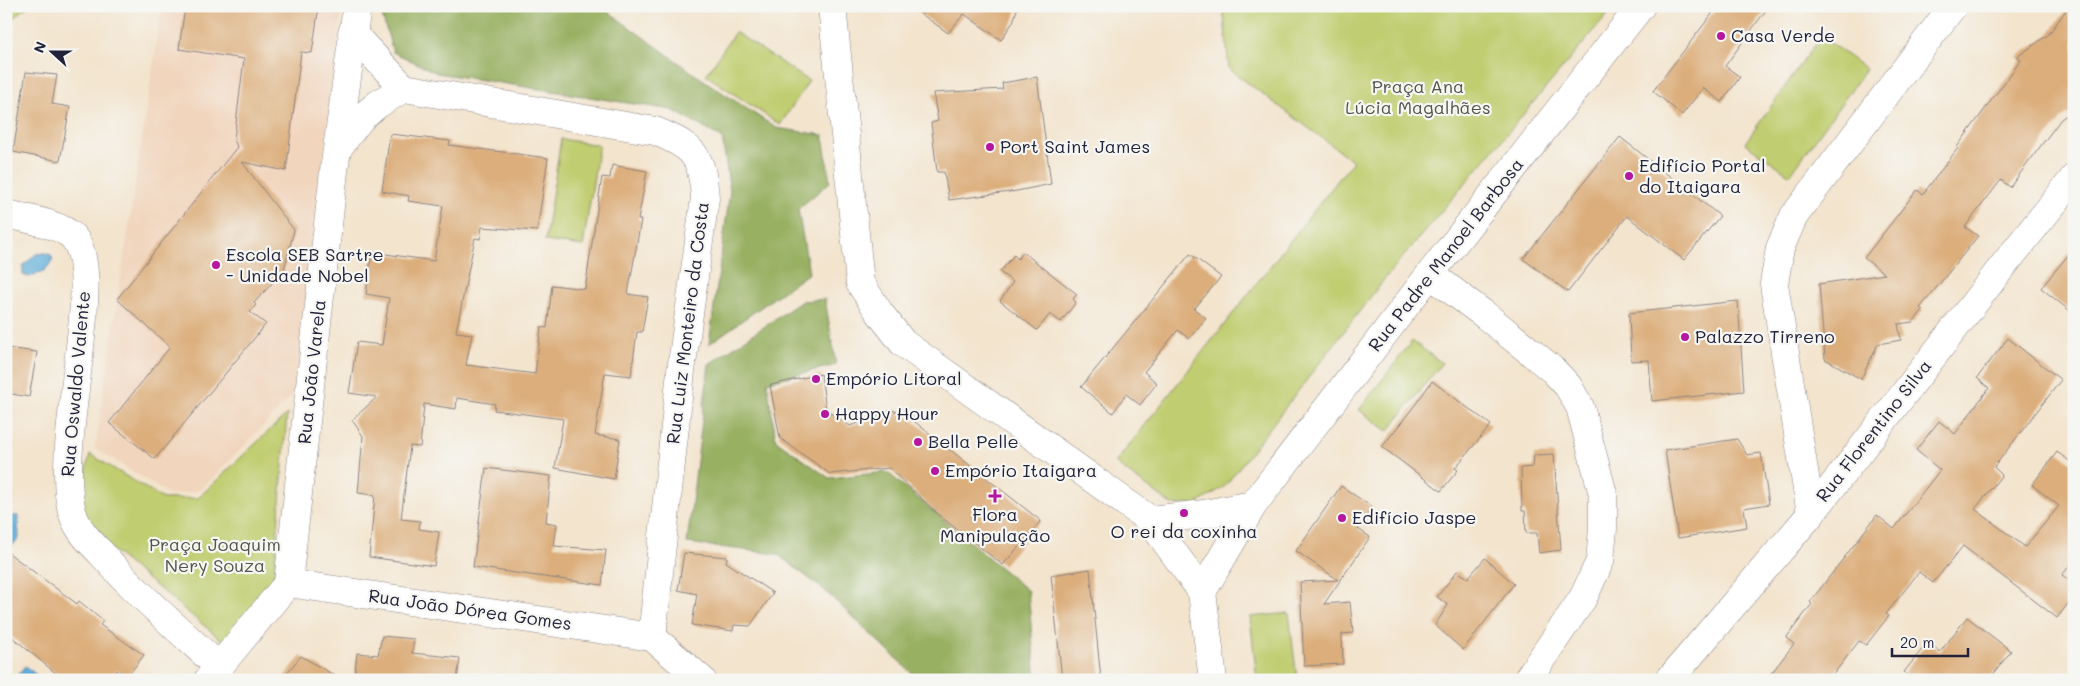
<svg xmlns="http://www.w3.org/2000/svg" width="2080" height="686" viewBox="0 0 2080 686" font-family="Mali,sans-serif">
  <rect width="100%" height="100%" fill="#f6f6f2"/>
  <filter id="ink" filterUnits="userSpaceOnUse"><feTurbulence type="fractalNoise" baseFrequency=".02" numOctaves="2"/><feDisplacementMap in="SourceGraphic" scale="10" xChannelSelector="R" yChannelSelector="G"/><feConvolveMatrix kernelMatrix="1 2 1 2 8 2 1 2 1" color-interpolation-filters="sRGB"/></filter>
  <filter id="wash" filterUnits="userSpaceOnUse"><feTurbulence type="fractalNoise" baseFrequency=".0096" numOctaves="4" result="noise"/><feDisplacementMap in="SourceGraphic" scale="20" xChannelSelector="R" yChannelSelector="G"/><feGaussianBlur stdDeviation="1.12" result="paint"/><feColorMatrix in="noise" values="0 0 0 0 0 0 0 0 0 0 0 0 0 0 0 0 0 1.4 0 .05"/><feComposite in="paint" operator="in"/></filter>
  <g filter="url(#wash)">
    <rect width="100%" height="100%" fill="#f3e4cd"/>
    <path fill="#f1d5bd" d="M162 6H342L299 360 292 396 200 491 170 495 95 448Z"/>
    <g fill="#c0cd6f" stroke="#717855">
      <path d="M6 6H28L6 24Z"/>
      <path d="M1223 6H1615L1386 277 1225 486 1197 504 1172 505 1115 463 1353 161 1229 69Z"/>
      <path d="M735 32 809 81 780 125 706 75Z"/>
      <path d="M1821 36 1866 69 1790 175 1745 143Z"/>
      <path d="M561 139 599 145 583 246 545 241Z"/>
      <path d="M1412 341 1442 363 1388 431 1359 410Z"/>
      <path d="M287 414 274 578 229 646 111 549 78 509 90 454 163 499 198 498Z"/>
      <path d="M1289 613 1297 680H1257L1250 617Z"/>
    </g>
    <g fill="#98b062" stroke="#5d694e">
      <path d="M382 6H600L696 75 776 128 823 135 830 182 798 209 809 273 709 344 730 191 722 138 672 110 437 73 393 52 381 12Z"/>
      <path d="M825 299 836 365 767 382 776 440 829 478 887 472 1028 591 1036 680H919L823 589 777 554 687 543 709 364 802 301Z"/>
    </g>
    <g fill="#5faed9" stroke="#40688a">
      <path d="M46 253 51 255 53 261 44 271 29 277 23 275V266L36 254Z"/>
      <path d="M8 516H18L19 539 6 551Z"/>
      <path d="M25 666 43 680H14Z"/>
    </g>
    <g id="blocks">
      <g fill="#dcae7b">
        <path d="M185 6H319L312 53 301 52 286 171 242 162 294 230 284 270 254 303 256 305 250 312 266 324 155 459 109 423 170 347 117 299 237 147 234 139 244 59 179 49Z"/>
        <path d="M910 6H1018L1013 22 1001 40 964 14 948 33Z"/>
        <path d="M1718 6H1769L1725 66 1740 77 1722 102 1703 88 1682 115 1653 91Z"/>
        <path d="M2069 6H2074V110L2061 119 2010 187 2001 180 1965 227 1978 236 1920 308 1923 310 1913 322 1898 324 1901 340 1878 344 1861 379 1825 359 1819 284 1885 274 1864 258 1917 190 1923 194 1958 148 1957 147 2021 60 2017 57 2049 34Z"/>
        <path d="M26 72 57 75 52 104 70 107 60 161 13 152Z"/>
        <path d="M1037 77 1051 184 1017 191 949 200 944 172H937L931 123 938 121 933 93 1003 89 1002 83Z"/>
        <path d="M390 134 450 141 449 145 548 158 537 231 482 227 480 239 475 238 456 332 472 334 466 365 535 374 541 327 547 328 552 285 585 289 602 177 610 178 612 165 647 171 638 220H641L628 294 648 297 642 332H637L631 376 605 373 595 435 620 439 614 479 555 468 563 419 494 410 495 404 457 398 456 409 424 404 420 447 410 446 401 519 420 521 419 529 439 532 434 566 369 557 375 495 358 493 363 436 352 420 377 397 349 393 357 342 382 345 389 298 366 294 372 252 434 261 443 206 408 201 409 196 382 191Z"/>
        <path d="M1620 137 1720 216 1684 260 1627 216 1568 292 1523 259Z"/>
        <path d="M2074 248V314L2041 288Z"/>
        <path d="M1023 252 1077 294 1073 299 1076 302 1061 322 1050 314 1037 330 1000 301 1013 282 1000 272 1014 255 1018 259Z"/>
        <path d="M1190 254 1221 277 1194 309 1206 318 1189 339 1178 330 1144 372 1157 383 1140 405 1126 394 1113 413 1081 387Z"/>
        <path d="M1738 301 1744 391 1652 401 1649 360 1631 361 1629 313Z"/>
        <path d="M2008 338 2061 380 1994 467 2002 475 1975 509 2025 547 2059 506 2032 485 2057 452 2074 464V561L2062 575 2074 584V596L2057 618 1963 546 1933 583 1919 572 1886 614 1889 616 1866 645 1859 641 1829 680H1766L1794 644 1786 638 1812 604 1810 602 1877 515 1894 529 1940 470 1916 450 1939 421 1955 434 1989 388 1977 378Z"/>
        <path d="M6 348 37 352 29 397 6 393Z"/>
        <path d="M821 374 826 410 850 426 892 410 906 415 1041 521 1003 565 941 517 889 468 830 474 780 438 770 385Z"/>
        <path d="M1432 381 1491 425 1455 468 1458 470 1441 491 1382 447 1415 405Z"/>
        <path d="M1737 439 1747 455 1761 453 1769 504 1744 508 1747 527 1678 538 1665 450Z"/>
        <path d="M1554 454 1561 550 1539 553 1537 533H1526L1525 511H1522L1521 468 1533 467 1534 455Z"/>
        <path d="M486 468 551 476 546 522 557 524 554 546 606 550 602 585 473 567Z"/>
        <path d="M1341 486 1372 507 1358 529 1370 537 1324 604 1350 602 1353 633 1342 634 1343 664 1304 666 1300 582 1338 580 1296 551Z"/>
        <path d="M6 551 77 604 79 601 103 621 100 625 144 655 127 677 117 670 110 680H64L6 632Z"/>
        <path d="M684 553 727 557 726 562 773 593 750 626 734 625 733 631 692 625 697 594 678 590Z"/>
        <path d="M1485 558 1514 584 1463 650 1435 625 1448 605 1437 597 1457 571 1468 578Z"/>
        <path d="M1090 569 1101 680H1062L1051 575Z"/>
        <path d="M1967 617 2011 651 1989 680H1915L1904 672 1928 642 1940 652Z"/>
        <path d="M382 636 414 639 412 653 460 658 457 680H354L357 653 378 655Z"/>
        <path d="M301 656 342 680H281Z"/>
      </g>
    </g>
  </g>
  <g filter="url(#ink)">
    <use href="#blocks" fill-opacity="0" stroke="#8a8384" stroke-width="1"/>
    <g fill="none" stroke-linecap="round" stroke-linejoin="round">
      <defs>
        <g id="minor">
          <path d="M832 6 860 283 879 312 903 343 1150 520 1202 592 1213 680"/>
          <path d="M352 33 404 88 655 131C695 147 702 156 705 198L681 371 652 637"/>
          <path d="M338 148 361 118 378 104 404 88"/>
          <path d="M6 214C24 218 61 224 73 237 108 274 50 455 74 517 79 531 91 543 101 553 137 594 178 629 218 666"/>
          <path d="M1430 274 1485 315 1553 370 1568 386 1580 407 1603 494V529L1600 561 1583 598 1527 680"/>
          <path d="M1811 514 1774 284 1780 248 1794 216 1953 6"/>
          <path d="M1150 520 1204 514 1253 505"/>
          <path d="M288 583 652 637"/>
          <path d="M1202 592 1253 505 1430 274 1641 6"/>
          <path d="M652 637 702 680"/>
          <path d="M208 680 288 583 334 171 357 6"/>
          <path d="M1669 680 1811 514 1999 271 2074 178"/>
        </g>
      </defs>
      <use href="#minor" stroke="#8a8384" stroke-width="29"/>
      <use href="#minor" stroke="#fff" stroke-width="28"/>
    </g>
  </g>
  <g fill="#b5179e" stroke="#f6f6f2" stroke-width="2">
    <circle cx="1721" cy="36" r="5"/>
    <circle cx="990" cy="147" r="5"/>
    <circle cx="1629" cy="176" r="5"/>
    <circle cx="216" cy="265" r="5"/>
    <circle cx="1685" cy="337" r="5"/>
    <circle cx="816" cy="379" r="5"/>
    <circle cx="825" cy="414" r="5"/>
    <circle cx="918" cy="442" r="5"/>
    <circle cx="935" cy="471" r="5"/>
    <path d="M992.5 488.5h5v5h5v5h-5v5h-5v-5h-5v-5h5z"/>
    <circle cx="1184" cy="513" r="5"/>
    <circle cx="1342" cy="518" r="5"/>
  </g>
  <g text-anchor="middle" stroke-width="4.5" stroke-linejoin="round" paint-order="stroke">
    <g font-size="18" fill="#22223b" stroke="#f6f6f2" text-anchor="start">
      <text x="1731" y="42">Casa Verde</text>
      <text x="1000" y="153">Port Saint James</text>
      <text x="1639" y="172">Edifício Portal<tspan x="1639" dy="21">do Itaigara</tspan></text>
      <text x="226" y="261">Escola SEB Sartre<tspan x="226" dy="21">- Unidade Nobel</tspan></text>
      <text x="1695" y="343">Palazzo Tirreno</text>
      <text x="826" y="385">Empório Litoral</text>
      <text x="835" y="420">Happy Hour</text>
      <text x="928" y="448">Bella Pelle</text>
      <text x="945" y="477">Empório Itaigara</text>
      <text x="995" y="521" text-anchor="middle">Flora<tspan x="995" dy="21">Manipulação</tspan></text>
      <text x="1352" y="524">Edifício Jaspe</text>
      <text x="1184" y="538" text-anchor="middle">O rei da coxinha</text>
    </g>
    <g font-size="18" fill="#51554b" stroke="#f6f6f2">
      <text x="1418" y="93">Praça Ana<tspan x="1418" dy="21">Lúcia Magalhães</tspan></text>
      <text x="215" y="551">Praça Joaquim<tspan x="215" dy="21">Nery Souza</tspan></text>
    </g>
    <g font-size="18" fill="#22223b" stroke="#f6f6f2">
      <text transform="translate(1446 255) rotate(-52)" y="6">Rua Padre Manoel Barbosa</text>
      <text transform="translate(688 323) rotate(-83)" y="6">Rua Luiz Monteiro da Costa</text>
      <text transform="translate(312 372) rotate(-84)" y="6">Rua João Varela</text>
      <text transform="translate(76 384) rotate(-85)" y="6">Rua Oswaldo Valente</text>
      <text transform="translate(1874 431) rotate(-52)" y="6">Rua Florentino Silva</text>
      <text transform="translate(470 610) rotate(8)" y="6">Rua João Dórea Gomes</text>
    </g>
  </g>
  <rect width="2080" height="686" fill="none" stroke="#f6f6f2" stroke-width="25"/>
  <g transform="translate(52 52) rotate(291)" stroke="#f6f6f2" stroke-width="4" paint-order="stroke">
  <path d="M0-4L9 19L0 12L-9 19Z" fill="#22223b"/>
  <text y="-8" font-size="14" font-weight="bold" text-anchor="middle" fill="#22223b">N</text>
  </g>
  <path d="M1892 648v8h76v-8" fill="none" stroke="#22223b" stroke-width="2.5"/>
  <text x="1900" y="648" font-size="15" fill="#22223b" stroke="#f6f6f2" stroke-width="4" paint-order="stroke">20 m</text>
</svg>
